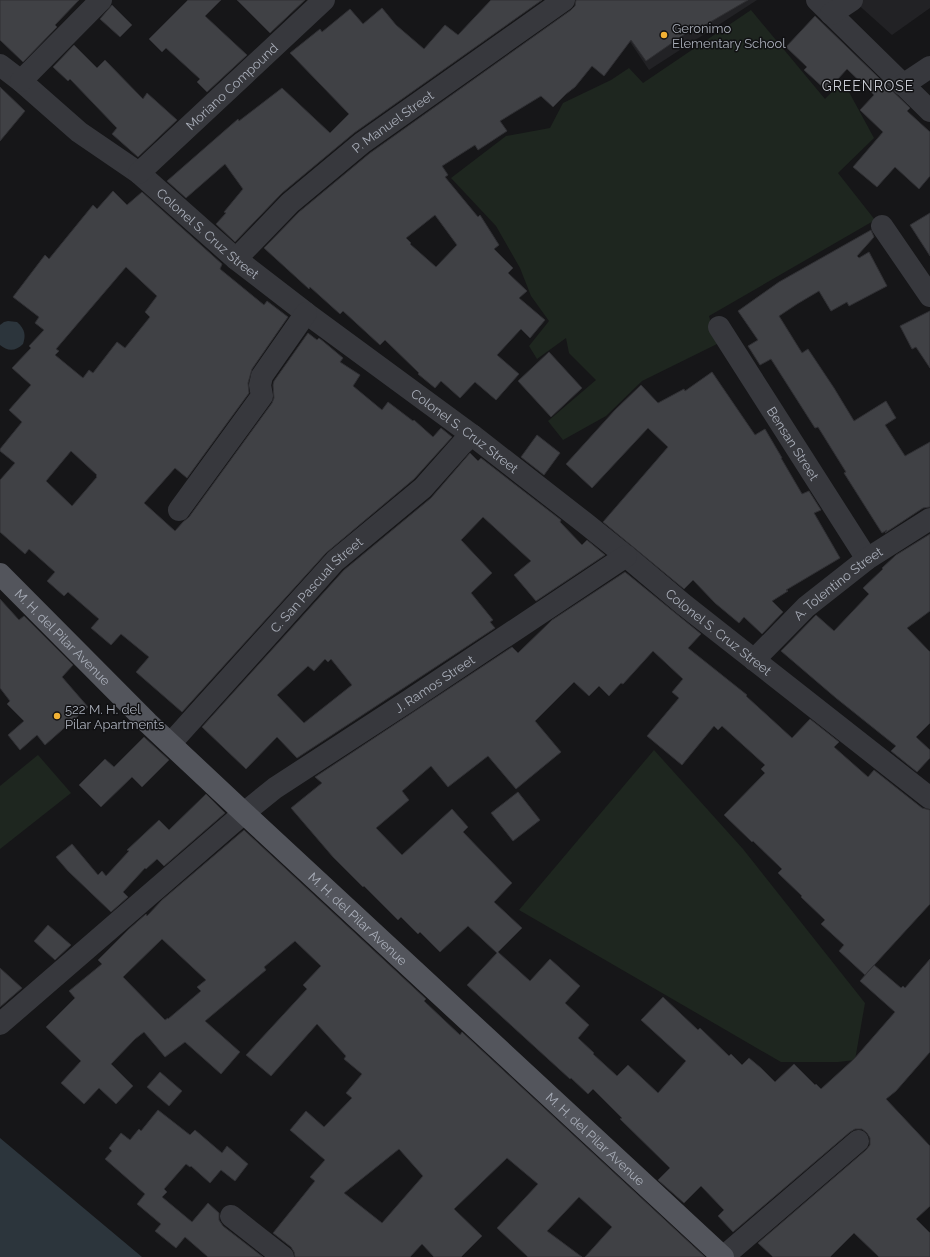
<svg xmlns="http://www.w3.org/2000/svg" width="930" height="1257" viewBox="0 0 930 1257" font-family="Raleway,sans-serif">
  <rect width="100%" height="100%" fill="#161618"/>
  <g fill="#222225">
    <path d="M602 0H757L649 70Z"/>
    <path d="M853 0H930V8L892 35Z"/>
  </g>
  <g fill="#1e261f">
    <path d="M751 10 825 99 843 81 874 138 838 173 875 220 709 316 717 344 642 381 606 416 563 440 548 421 596 380 569 353 566 338 537 359 529 346 549 321 531 296 520 268 496 226 451 178 506 136 550 128 563 103 611 80 629 68 643 83Z"/>
    <path d="M654 750 743 849 865 1003 855 1060 838 1062H781L519 910Z"/>
    <path d="M38 755 71 793 0 849V786Z"/>
  </g>
  <g fill="#2c353c">
    <path d="M8 321 17 322C25 329 26 335 23 344 16 351 8 352 0 345V325L4 322Z"/>
    <path d="M0 1138 142 1257H0Z"/>
  </g>
  <g fill="#404145" stroke="#303034" fill-rule="evenodd">
    <path d="M0 0H79L55 25 57 27 23 62 0 40Z"/>
    <path d="M188 0H221L205 16 247 55 207 92 197 82 200 79 166 48 162 52 149 39Z"/>
    <path d="M237 0H305L270 33Z"/>
    <path d="M491 0H542L354 133 282 193 235 242 216 224 226 213 224 212 243 189 225 164 186 198 167 181 238 119 239 121 282 88 330 133 349 114 290 53 320 29 322 32 350 9 363 24 382 8 396 25 424 49 445 25 458 35Z"/>
    <path d="M576 0H748L700 28 698 25 646 61 631 40 604 76 592 66 575 87 566 94 553 107 541 96 500 121 507 131 478 150 475 145 442 166 448 175 445 177 478 217 480 215 499 245 494 249 513 268 508 273 527 291 519 298 545 320 530 338 521 329 497 355 519 374 496 400 475 382 460 398 441 381 435 388 418 374 419 373 385 340 380 345 343 311 340 314 310 287 309 289 264 248 299 212 370 153 571 10 575 6ZM435 215 457 245 436 267 410 244 411 243 406 238Z"/>
    <path d="M112 5 132 25 120 37 100 19Z"/>
    <path d="M815 16 910 108 907 111 930 132V176L919 189 895 167 877 187 853 167 883 132 860 110 874 95 847 69 827 91 804 70 807 67 786 47Z"/>
    <path d="M74 45 97 68 105 60 143 99 147 93 177 120 138 157 112 134 117 128 70 79 68 81 53 67Z"/>
    <path d="M0 87 25 111 0 141Z"/>
    <path d="M113 191 127 205 142 192 222 264 220 269 264 305 267 301 288 317 252 369 248 383 249 393 187 478 175 468 144 503 175 531 183 522 189 517 272 403 274 398 273 385 274 381 308 333 317 340 319 338 324 342 343 358 340 362 360 375 353 386 382 410 388 402 413 421 414 420 433 437 441 428 452 437 414 479 326 553 182 712 136 672 149 657 121 634 111 645 91 628 99 619 68 592 64 596 47 581 55 572 29 549 25 554 0 532V480L15 463 0 451V449L22 422 9 410 31 385 12 368 31 348 29 346 44 330 35 323 39 317 13 297 45 255 49 259 93 205 97 209ZM126 267 157 296 145 312 150 317 125 348 117 342 93 373 89 370 83 378 55 355 59 351 56 349ZM71 451 97 475 96 476 97 477 72 506 46 481Z"/>
    <path d="M930 213V256L910 225Z"/>
    <path d="M871 230 874 237 857 256 859 258 869 252 887 286 849 306 847 302 831 311 819 291 797 304 779 316 802 353 808 349 834 388 854 421 886 401 896 418 885 425 905 456 930 442V507L923 508 885 533 887 530 882 533 844 473 846 472 818 427 815 428 771 359 760 365 748 346 758 340 738 311 779 282Z"/>
    <path d="M930 311V368L916 347 912 349 900 326Z"/>
    <path d="M549 352 582 388 551 417 518 381Z"/>
    <path d="M712 372 755 435 765 429 782 458H781L802 494 809 491 821 510 814 513 840 558 786 590 788 591 772 601 783 612 762 634 744 617 739 623 715 603 693 580 684 589 603 522 668 447 648 428 592 488 566 464 615 410 641 385 658 403 684 389 685 391Z"/>
    <path d="M537 435 560 453 544 475 521 457Z"/>
    <path d="M470 453 478 461 481 458 561 520 560 522 582 545 587 540 605 555 536 601 514 575 531 561 483 517 461 540 492 573 471 593 493 620 490 622 495 628 297 758 277 737 246 769 202 727 344 570 431 498ZM325 659 328 662 331 659 352 685 304 723 277 695 308 666 314 671Z"/>
    <path d="M930 534V611L907 628 930 652V723L916 737 930 750V758L917 772 891 751 896 746 836 698 781 651 816 615 834 631 869 594 863 588 883 569 882 568 896 555Z"/>
    <path d="M625 572 701 634 688 648 747 695 746 696 792 738 810 719 839 742 834 747 868 777 874 770 922 808 930 810V904L865 975 839 951 844 945 821 924 825 920 801 897 802 896 778 873 782 869 753 841 752 842 724 815 765 773 761 769 765 765 722 726 718 730 714 726 682 765 647 736 679 698 672 692 683 679 653 651 623 684 621 683 609 696 599 686 589 696 574 682 535 721 561 752 516 789 488 756 448 787 431 766 402 791 409 800 376 828 402 855 452 809 468 827 463 832 512 883 494 902 522 928 498 952 530 981 550 959 580 986 565 1003 589 1025 578 1038 594 1053 593 1054 617 1076 628 1065 658 1093 686 1061 641 1020 663 997 698 1030 700 1028 729 1056 731 1054 742 1065 749 1058 761 1068 775 1082 794 1064 815 1085 816 1084 821 1089 854 1059 895 1012 860 981 874 965 901 988 903 986 905 988 930 959V1052L896 1091 886 1099 930 1146V1206L916 1219 930 1233V1257H879L854 1233 830 1257H773L758 1243 866 1150 870 1145V1138L867 1133 862 1129H855L850 1132 733 1232 718 1216 724 1210 701 1186 684 1203 658 1180 670 1168 620 1119 622 1118 593 1089 588 1094 571 1078 570 1079 467 985 497 953 468 926 440 952 420 932 418 934 401 917 398 920 364 886 363 887 333 857 291 808 322 783 315 777 512 647 518 653 552 620Z"/>
    <path d="M0 599 19 620 24 616 73 665 62 677 88 707 45 745 37 735 20 750 8 735 24 721 7 704 10 701 0 688Z"/>
    <path d="M144 737 169 760 142 787 132 777 101 807 79 785 105 759 114 767Z"/>
    <path d="M518 792 540 820 513 841 491 813Z"/>
    <path d="M206 794 225 813 164 866 157 859 146 869 145 868 123 892 128 897 111 912 68 871 56 857 72 844 98 875 102 871 106 876 129 851 127 850 159 820 169 830Z"/>
    <path d="M244 830 426 999 424 1001 460 1035 462 1032 705 1257H585L612 1227 579 1197 547 1231 582 1257H528L497 1228 538 1184 507 1158 454 1209 482 1236 461 1257H434L422 1244 410 1257H295L294 1252 291 1247 273 1233 315 1181 310 1177 325 1160 290 1130 306 1111 324 1127 352 1098 346 1093 362 1074 344 1059 346 1056 317 1024 271 1076 246 1055 307 989 303 985 321 966 295 941 264 967 266 970 205 1021 240 1052 221 1074 185 1042 165 1057 144 1032 135 1039 111 1064 133 1086 116 1104 99 1088 84 1104 61 1083 81 1061 46 1027 75 998 69 991 102 964 98 960 129 929 146 914 147 916 162 900ZM162 939 206 980 197 987 201 991 168 1019V1018L165 1020 123 977ZM399 1149 423 1176 382 1223 344 1193Z"/>
    <path d="M48 925 71 945 55 960 34 941Z"/>
    <path d="M0 968 22 988 0 1007Z"/>
    <path d="M160 1072 182 1091 169 1106 147 1087Z"/>
    <path d="M158 1110 190 1135 195 1130 222 1153 227 1146 248 1164 235 1181 221 1170 210 1183 191 1166 190 1167 186 1164 164 1189 167 1192 162 1197 192 1222 208 1203 219 1213V1220L223 1226 263 1257H208L185 1237 176 1248 155 1231 161 1224 137 1204 145 1194 105 1159 112 1151 109 1148 121 1133 130 1140 139 1129 141 1131Z"/>
  </g>
  <g fill="none" stroke-linecap="round" stroke-linejoin="round">
    <g stroke="#37383d" stroke-width="22">
      <path d="M817 0 930 111"/>
      <path d="M831 14 852 0"/>
      <path id="s1" d="M0 65 21 81 79 132 139 173 236 259 306 313 472 435 585 523 626 556 683 604 930 798"/>
      <path d="M21 81 101 0"/>
      <path d="M903 85 930 67"/>
      <path id="s2" d="M139 173 324 0"/>
      <path d="M882 226 930 296"/>
      <path id="s3" d="M236 259 290 203 362 143 564 0"/>
      <path id="s4" d="M719 327 867 559"/>
      <path d="M179 510 262 396 260 385 262 376 306 313"/>
      <path id="s5" d="M754 660 806 607 867 559 930 519"/>
      <path id="s6" d="M171 743 335 561 423 488 462 444 472 435"/>
      <path id="s7" d="M0 1024 244 813 275 788 410 700 626 556"/>
      <path d="M231 1216 283 1257"/>
      <path d="M723 1257 858 1141"/>
    </g>
    <path stroke="#53555c" stroke-width="22" id="s8" d="M0 574 148 723 244 813 723 1257"/>
  </g>
  <g fill="#f2b134" stroke="#111113" stroke-width="1.5">
    <circle cx="664" cy="35" r="4"/>
    <circle cx="57" cy="716" r="4"/>
  </g>
  <g text-anchor="middle" stroke-width="3" stroke-linejoin="round" paint-order="stroke">
    <g font-size="13" fill="#a8adb8" stroke="#111113" text-anchor="start">
      <text x="672" y="33">Geronimo<tspan x="672" dy="15">Elementary School</tspan></text>
      <text x="65" y="714">522 M. H. del<tspan x="65" dy="15">Pilar Apartments</tspan></text>
    </g>
    <g font-size="13" fill="#a8adb8" stroke="#111113">
      <text dy="5" stroke="none"><textPath href="#s2" startOffset="127">Moriano Compound</textPath></text>
      <text dy="5" stroke="none"><textPath href="#s3" startOffset="209">P. Manuel Street</textPath></text>
      <text dy="5" stroke="none"><textPath href="#s1" startOffset="268">Colonel S. Cruz Street</textPath></text>
      <text dy="5" stroke="none"><textPath href="#s1" startOffset="592">Colonel S. Cruz Street</textPath></text>
      <text dy="5" stroke="none"><textPath href="#s4" startOffset="138">Bensan Street</textPath></text>
      <text dy="5" stroke="none"><textPath href="#s6" startOffset="215">C. San Pascual Street</textPath></text>
      <text dy="5" stroke="none"><textPath href="#s5" startOffset="114">A. Tolentino Street</textPath></text>
      <text dy="5" stroke="none"><textPath href="#s1" startOffset="916">Colonel S. Cruz Street</textPath></text>
      <text dy="5" stroke="none"><textPath href="#s8" startOffset="89">M. H. del Pilar Avenue</textPath></text>
      <text dy="5" stroke="none"><textPath href="#s7" startOffset="553">J. Ramos Street</textPath></text>
      <text dy="5" stroke="none"><textPath href="#s8" startOffset="497">M. H. del Pilar Avenue</textPath></text>
      <text dy="5" stroke="none"><textPath href="#s8" startOffset="821">M. H. del Pilar Avenue</textPath></text>
    </g>
    <g font-size="14" letter-spacing="1" fill="#c9ccd4" stroke="#111113">
      <text x="868" y="91">GREENROSE</text>
    </g>
  </g>
</svg>
